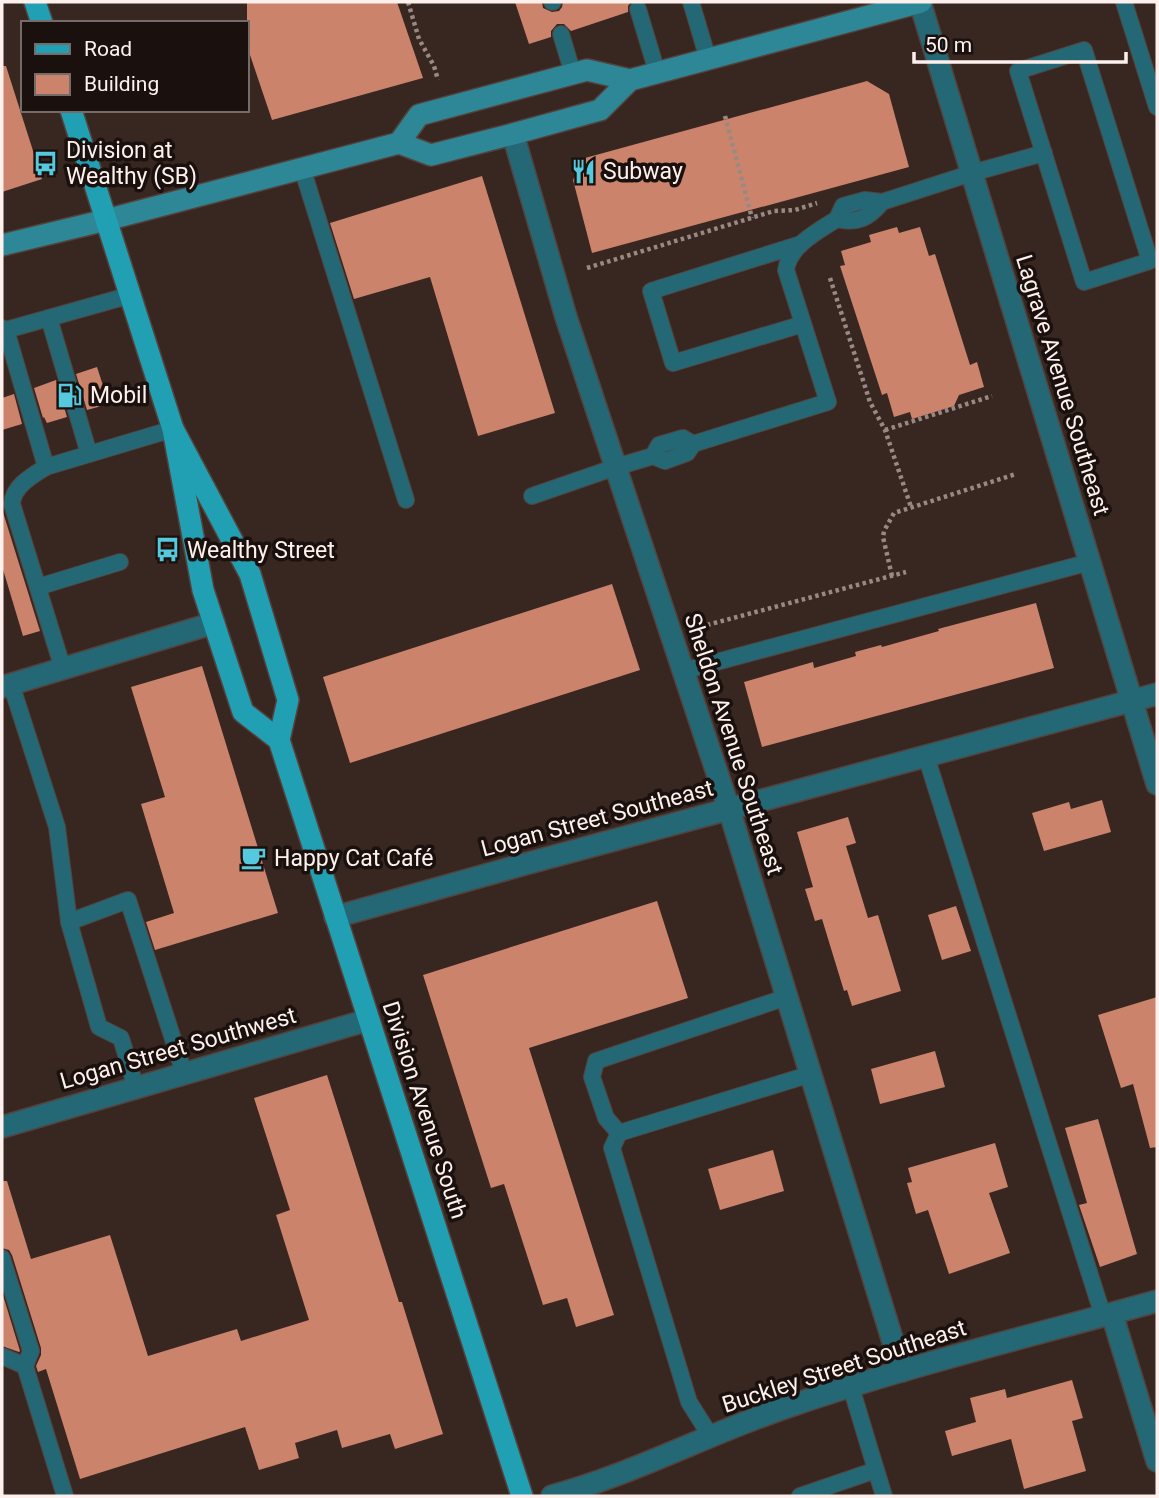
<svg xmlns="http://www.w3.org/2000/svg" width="1159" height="1498" viewBox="0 0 1159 1498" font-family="Roboto,sans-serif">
  <rect width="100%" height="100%" fill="#382620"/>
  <g fill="#cb836c">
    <path d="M247 2H397L423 78 272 120 247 46Z"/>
    <path d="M515 2H542L543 8 552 12 559 11 562 7 563 2H631L628 6V12L571 31 564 24H557L551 31V37L529 44Z"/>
    <path d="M2 66H6L42 179 2 192Z"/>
    <path d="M867 81 889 94 909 167 592 253 573 180 585 158Z"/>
    <path d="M482 176 555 413 478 436 430 277 354 299 330 223Z"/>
    <path d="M897 227 899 233 920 227 929 256 935 254 970 365 977 362 984 387 959 395 954 406 912 419 910 412 894 417 887 393 882 395 840 266 845 265 841 251 871 242 869 235Z"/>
    <path d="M97 367 109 404 87 410 76 374Z"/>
    <path d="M56 380 67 417 47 423 44 417 43 418 34 388Z"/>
    <path d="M14 394 22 424 2 430V398Z"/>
    <path d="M2 509 40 631 23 636 2 566Z"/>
    <path d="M612 584 640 670 350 763 323 677Z"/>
    <path d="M1036 603 1054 668 762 747 744 682 813 662 814 668 856 656 855 652 881 645 882 647 939 631 938 629 968 621Z"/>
    <path d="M202 666 278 913 155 950 146 922 174 913 141 804 165 797 131 687Z"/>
    <path d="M1102 800 1111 832 1044 851 1032 813 1069 802 1071 809Z"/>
    <path d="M848 817 856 843 846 846 868 918 878 915 901 991 852 1006 847 990 844 991 822 919 815 921 805 889 813 887 797 832Z"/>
    <path d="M657 901 688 998 529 1048 614 1315 576 1327 567 1298 543 1305 504 1184 491 1188 423 975Z"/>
    <path d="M956 906 971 951 942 960 928 915Z"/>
    <path d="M1157 997V1147L1150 1148 1133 1084 1121 1088 1098 1015Z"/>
    <path d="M935 1051 945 1087 880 1104 871 1069Z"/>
    <path d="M327 1075 399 1302H402L443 1434 395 1449 390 1434 342 1448 337 1430 295 1443 299 1458 259 1470 245 1427 80 1479 46 1369 38 1372 36 1366 41 1355V1348L12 1255 9 1250 2 1248V1181H7L31 1259 110 1235 148 1356 237 1329 241 1341 309 1320 276 1215 290 1210 254 1098Z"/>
    <path d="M1098 1119 1137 1254 1100 1267 1079 1205 1087 1203 1065 1128Z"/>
    <path d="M995 1143 1008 1187 989 1193 1010 1253 949 1274 928 1210 916 1214 907 1183 912 1182 908 1168Z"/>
    <path d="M773 1150 784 1191 720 1210 708 1169Z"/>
    <path d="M2 1292 20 1351 19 1352 2 1346Z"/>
    <path d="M1072 1380 1083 1418 1072 1421 1086 1471 1024 1489 1011 1439 952 1456 945 1431 976 1422 970 1398 1005 1389 1007 1398Z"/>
  </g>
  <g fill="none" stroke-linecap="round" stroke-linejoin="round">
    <defs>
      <g id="service">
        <path d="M552 2H553"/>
        <path d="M691 2 708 59"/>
        <path d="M1124 2 1157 107"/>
        <path d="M638 9 657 72"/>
        <path d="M561 34 573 74"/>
        <path d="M1084 50 1150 261 1084 282 1018 71Z"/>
        <path d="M302 168 406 500"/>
        <path d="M865 200 882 202C869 218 857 224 837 219L843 206Z"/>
        <path d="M882 202 972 173 1044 153"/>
        <path d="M801 244 651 291 673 363 803 324"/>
        <path d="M49 318 89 454"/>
        <path d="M2 328 6 330 131 295"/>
        <path d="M6 330 46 467 173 429"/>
        <path d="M683 438 693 444 687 453 665 461 653 456 659 445Z"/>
        <path d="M693 444 828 402 786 270C789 246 818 231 837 219"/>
        <path d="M46 467C33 475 13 486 12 504L63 669"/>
        <path d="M532 496 616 467 653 456"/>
        <path d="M38 587 120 562"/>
        <path d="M683 671 1090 562"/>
        <path d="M11 684 57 827 69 922 99 1027 121 1038 136 1088"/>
        <path d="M926 756 1103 1316"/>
        <path d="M69 922 128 900 184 1073"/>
        <path d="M619 1133 606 1118 592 1077 596 1061 787 997"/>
        <path d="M2 1258 31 1351 25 1366"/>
        <path d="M2 1356 25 1366"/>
        <path d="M25 1366 65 1496"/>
        <path d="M711 1437 689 1402 612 1148 619 1133 811 1074"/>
        <path d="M876 1470 884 1496"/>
        <path d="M800 1496 876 1470 851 1387"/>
      </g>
      <g id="minor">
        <path d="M920 2 1157 784"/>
        <path d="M513 134 566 317 729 809 902 1371"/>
        <path d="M2 687 214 623"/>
        <path d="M335 917 525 864 1157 694"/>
        <path d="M2 1127 368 1020"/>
        <path d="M1112 1314 1157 1461"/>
        <path d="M552 1496C634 1474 709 1433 790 1406 910 1365 1035 1335 1157 1301"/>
      </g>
      <g id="secondary">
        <path d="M399 143 419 115 587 70 630 80"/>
        <path d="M2 245 106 220 399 143 431 155 513 134 600 110 630 80 921 2"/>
      </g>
      <g id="primary">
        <path d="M35 2 42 23"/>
        <path d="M71 110 173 429 203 590 243 712 279 740"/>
        <path d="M173 429 250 574 288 700 279 740 522 1496"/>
      </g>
    </defs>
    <use href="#service" stroke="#54423d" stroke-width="18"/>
    <use href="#minor" stroke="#54423d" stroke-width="24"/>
    <use href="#secondary" stroke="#54423d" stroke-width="24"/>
    <use href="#primary" stroke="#54423d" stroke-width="24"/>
    <g stroke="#998984" stroke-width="4.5" stroke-dasharray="3.5 3.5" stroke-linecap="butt">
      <path d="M408 2 419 39 434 66 438 80"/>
      <path d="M725 116 752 218"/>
      <path d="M587 268 774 211 795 210 817 203"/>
      <path d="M830 278 870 402 885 430 911 507"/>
      <path d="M885 430 992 396"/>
      <path d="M892 576 883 537 884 531 894 513 1016 474"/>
      <path d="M707 625 906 572"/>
    </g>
    <use href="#service" stroke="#236874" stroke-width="16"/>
    <use href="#minor" stroke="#236874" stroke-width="21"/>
    <use href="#secondary" stroke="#2e8796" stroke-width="21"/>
    <use href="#primary" stroke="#21a0b4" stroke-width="21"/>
  </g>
  <defs>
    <symbol id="bus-bare" viewBox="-9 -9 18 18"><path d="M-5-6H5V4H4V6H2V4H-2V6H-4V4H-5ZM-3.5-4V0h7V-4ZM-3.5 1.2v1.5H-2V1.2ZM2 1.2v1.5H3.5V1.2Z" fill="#55cadf" stroke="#1a110f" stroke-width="2.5" paint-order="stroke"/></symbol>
    <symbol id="restaurant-bare" viewBox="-9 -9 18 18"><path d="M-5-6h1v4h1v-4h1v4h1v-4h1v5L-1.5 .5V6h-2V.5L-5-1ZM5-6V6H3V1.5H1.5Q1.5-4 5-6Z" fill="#55cadf" stroke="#1a110f" stroke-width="2.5" paint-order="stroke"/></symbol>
    <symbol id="fuel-bare" viewBox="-9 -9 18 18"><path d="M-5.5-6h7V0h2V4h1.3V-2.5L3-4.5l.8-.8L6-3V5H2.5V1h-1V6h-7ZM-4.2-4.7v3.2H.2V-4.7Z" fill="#55cadf" stroke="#1a110f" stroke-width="2.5" paint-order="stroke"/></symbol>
    <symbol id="cafe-bare" viewBox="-9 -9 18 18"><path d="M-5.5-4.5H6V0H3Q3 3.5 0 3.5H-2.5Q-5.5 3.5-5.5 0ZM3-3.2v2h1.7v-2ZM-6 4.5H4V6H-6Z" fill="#55cadf" stroke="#1a110f" stroke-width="2.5" paint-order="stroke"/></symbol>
  </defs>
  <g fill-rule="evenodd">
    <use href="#bus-bare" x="28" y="146" width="35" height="35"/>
    <use href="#restaurant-bare" x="566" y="154" width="35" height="35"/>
    <use href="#fuel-bare" x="52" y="378" width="35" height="35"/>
    <use href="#bus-bare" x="150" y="532" width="35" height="35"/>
    <use href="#cafe-bare" x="236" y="840" width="35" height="35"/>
  </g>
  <g text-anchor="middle" stroke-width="7" stroke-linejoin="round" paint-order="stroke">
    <g font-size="23" fill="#fef1ed" stroke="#1a110f" text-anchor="start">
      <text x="66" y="158">Division at<tspan x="66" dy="26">Wealthy (SB)</tspan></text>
      <text x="603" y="179">Subway</text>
      <text x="90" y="403">Mobil</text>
      <text x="187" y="558">Wealthy Street</text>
      <text x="274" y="866">Happy Cat Café</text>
    </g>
    <g font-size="23" fill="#fef1ed" stroke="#1a110f">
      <text transform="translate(1063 385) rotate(73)" y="8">Lagrave Avenue Southeast</text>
      <text transform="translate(734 744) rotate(72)" y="8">Sheldon Avenue Southeast</text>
      <text transform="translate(597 818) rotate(-15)" y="8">Logan Street Southeast</text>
      <text transform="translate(178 1048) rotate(-16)" y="8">Logan Street Southwest</text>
      <text transform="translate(425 1110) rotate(72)" y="8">Division Avenue South</text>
      <text transform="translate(844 1366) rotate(-18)" y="8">Buckley Street Southeast</text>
    </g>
  </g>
  <rect width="1159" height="1498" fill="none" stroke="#fef1ed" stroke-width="7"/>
  <rect x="21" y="21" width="228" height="91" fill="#1a110f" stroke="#756b68" stroke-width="2"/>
  <rect x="35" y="44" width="35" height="10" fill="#21a0b4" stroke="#756b68" stroke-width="2"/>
  <text x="84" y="56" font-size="21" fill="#fef1ed">Road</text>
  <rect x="35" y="74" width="35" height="21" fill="#cb836c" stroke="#756b68" stroke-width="2"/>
  <text x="84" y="91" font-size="21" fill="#fef1ed">Building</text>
  <path d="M914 52v10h212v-10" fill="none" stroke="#fef1ed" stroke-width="3.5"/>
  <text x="925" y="52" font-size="21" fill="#fef1ed" stroke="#1a110f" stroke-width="5" paint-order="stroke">50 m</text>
</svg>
